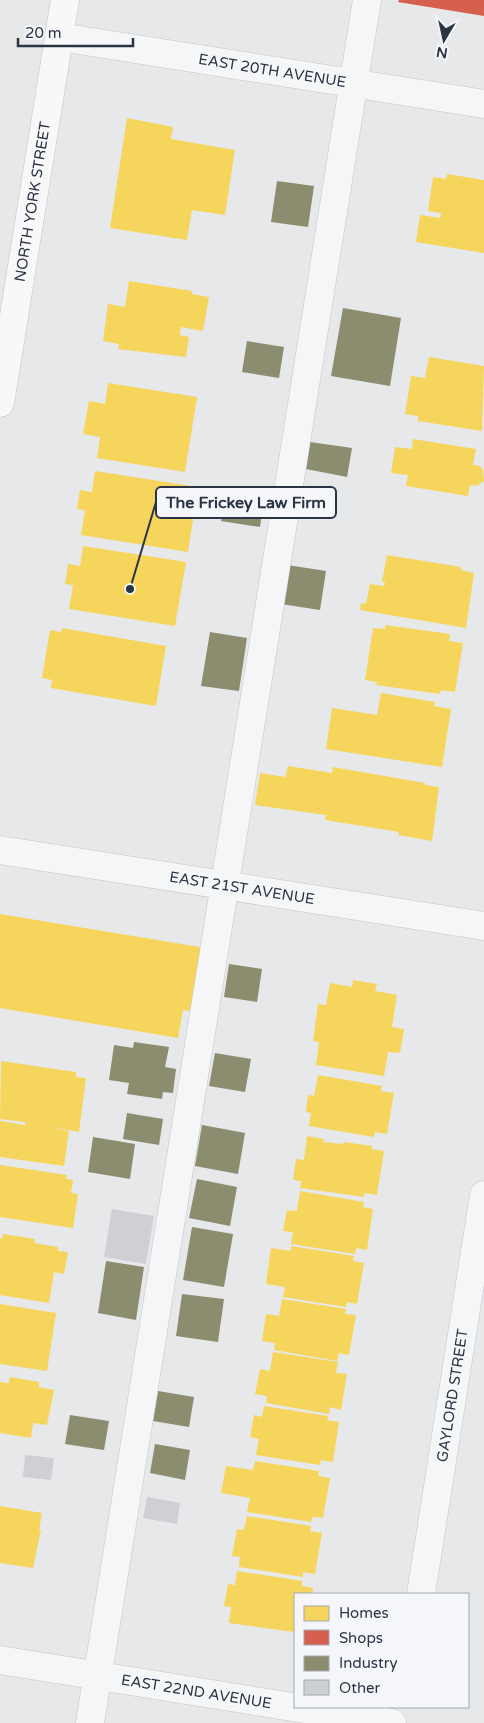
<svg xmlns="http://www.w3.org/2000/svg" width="484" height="1723" viewBox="0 0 484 1723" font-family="'Varela Round',sans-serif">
  <rect width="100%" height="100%" fill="#e6e8ea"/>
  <g fill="#f6d55c">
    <path d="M127 118 173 127 171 139 235 150 225 215 192 210 187 240 110 228Z"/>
    <path d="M447 174 484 180V253L416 242 420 215 440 218 441 213 428 211 433 177 446 179Z"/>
    <path d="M129 281 192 291V294L209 297 203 331 181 327 180 335 189 337 186 357 118 349 119 344 103 341 108 304 125 307Z"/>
    <path d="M429 357 484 366 482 431 418 421V416L405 414 411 376 425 378Z"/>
    <path d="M108 383 197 397 185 472 97 458 100 437 83 434 89 401 105 404Z"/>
    <path d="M413 439 476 449 473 465 480 466 483 470 484 481 477 486 470 485 468 496 406 486 408 475 391 473 395 447 412 449Z"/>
    <path d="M95 471 198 487 188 552 81 535 85 510 77 509 80 490 92 492Z"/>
    <path d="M83 546 186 562 175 626 69 609 73 585 65 584 68 564 80 566Z"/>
    <path d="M387 555 461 567V570L474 573 466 628 360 610 361 603 366 604 370 584 384 586 385 582H382Z"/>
    <path d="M385 625 450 634 449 641 463 643 455 692 441 690 440 694 376 685 377 682 365 680 373 628 385 629Z"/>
    <path d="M62 628 166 646 156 706 51 688 52 680 42 678 50 630 61 632Z"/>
    <path d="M381 693 435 702 434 706 451 709 442 767 326 749 332 708 377 715Z"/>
    <path d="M288 766 332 773 333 767 425 783V785L439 787 432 841 398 835 399 832 325 820 326 815 255 805 260 773 285 777Z"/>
    <path d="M0 914 206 948 191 1011 183 1010 178 1038 0 1008Z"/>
    <path d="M353 980 377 984 375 991 397 995 392 1027 404 1029 400 1053 388 1052 384 1076 316 1065 319 1042 313 1041 318 1004 326 1005 330 983 352 987Z"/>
    <path d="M1 1061 76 1072V1077L86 1078 79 1132 47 1126 69 1131 64 1166 0 1157V1121L25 1125V1122L0 1119Z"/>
    <path d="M318 1075 382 1086 381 1091 394 1093 387 1134 375 1132 374 1137 309 1126 311 1113 306 1112 308 1095 314 1096Z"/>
    <path d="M307 1136 324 1139 323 1142 343 1144 344 1142 372 1146V1149L384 1151 377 1195 364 1193V1197L300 1188 301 1181 293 1180 296 1159 304 1160Z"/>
    <path d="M0 1165 67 1175 66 1179 73 1180 71 1193 78 1194 73 1228 0 1217Z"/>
    <path d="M300 1191 364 1202 363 1207 373 1209 367 1250 356 1248 355 1254 291 1244 293 1232 283 1231 287 1210 297 1211Z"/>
    <path d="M3 1234 35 1239 34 1243 58 1247V1251L68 1252 64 1274 54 1272 49 1303 0 1295V1238L2 1239Z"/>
    <path d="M291 1246 354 1256 353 1261 364 1263 357 1304 347 1302 346 1307 283 1297 285 1287 266 1284 271 1248 291 1251Z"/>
    <path d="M282 1299 346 1309 345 1314 356 1315 349 1355 339 1353 337 1361 274 1350 275 1343 262 1341 266 1314 279 1316Z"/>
    <path d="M0 1304 56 1313 47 1371 0 1364Z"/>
    <path d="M273 1352 338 1362 336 1373 347 1374 341 1410 330 1407 329 1414 266 1403 267 1396 255 1394 260 1369 270 1371Z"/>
    <path d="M10 1377 39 1382V1387L54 1390 47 1425 33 1423 31 1438 0 1433V1382L9 1383Z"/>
    <path d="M264 1406 328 1416 327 1420 339 1422 333 1462 321 1460 320 1465 256 1455 259 1439 250 1437 254 1415 262 1417Z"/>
    <path d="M255 1461 319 1471 318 1476 330 1478 323 1518 312 1517 311 1522 247 1512 250 1498 221 1493 226 1466 253 1470Z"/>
    <path d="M0 1506 42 1513 39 1530H41L33 1568 0 1563Z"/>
    <path d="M247 1516 311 1526 310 1531 322 1533 315 1574 303 1572V1577L239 1567 240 1557 232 1556 237 1529 244 1530Z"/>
    <path d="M237 1571 302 1581V1586L313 1588 312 1594H295L294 1632 229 1623 231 1607 224 1606 228 1584 235 1585Z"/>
  </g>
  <path fill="#d6604d" d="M399 0H484V16L398 2Z"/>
  <g fill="#8c8c6e">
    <path d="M277 181 314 186 308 227 271 222Z"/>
    <path d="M343 308 401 318 390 386 331 376Z"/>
    <path d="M247 341 284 347 279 378 242 372Z"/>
    <path d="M310 442 352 448 347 477 306 469Z"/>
    <path d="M226 486 265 492 260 527 221 521Z"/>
    <path d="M287 565 326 571 320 610 281 604Z"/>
    <path d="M210 632 247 638 239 691 201 686Z"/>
    <path d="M229 964 262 969 257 1002 224 997Z"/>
    <path d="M134 1042 169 1047 165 1067 176 1069 173 1093 163 1092 162 1099 127 1094 129 1083 109 1080 114 1045 133 1048Z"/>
    <path d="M215 1053 251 1059 245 1092 209 1086Z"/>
    <path d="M127 1113 163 1119 159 1145 123 1139Z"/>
    <path d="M202 1125 245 1133 238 1174 195 1166Z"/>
    <path d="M93 1137 135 1144 130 1179 88 1172Z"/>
    <path d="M197 1179 237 1187 230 1226 189 1218Z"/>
    <path d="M192 1227 233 1234 224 1287 183 1280Z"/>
    <path d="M106 1261 144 1267 136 1320 98 1313Z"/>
    <path d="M182 1294 224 1299 218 1342 176 1336Z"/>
    <path d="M158 1391 194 1397 189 1427 153 1421Z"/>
    <path d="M70 1415 109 1421 104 1450 65 1444Z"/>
    <path d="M155 1444 190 1450 185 1480 150 1473Z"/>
  </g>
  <g fill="#ced0d3">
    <path d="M112 1209 154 1216 146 1264 104 1257Z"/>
    <path d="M25 1455 54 1458 51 1480 23 1477Z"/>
    <path d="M147 1497 180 1503 177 1524 143 1518Z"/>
  </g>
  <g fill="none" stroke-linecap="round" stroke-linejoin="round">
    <defs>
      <g id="minor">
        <path id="s1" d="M60 37 484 104"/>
        <path id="s2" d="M0 850 484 926"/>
        <path id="s3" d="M421 1594 484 1195"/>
        <path id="s4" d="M0 1660 392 1723"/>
        <path d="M90 1723 367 0"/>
      </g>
      <g id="major">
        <path id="s5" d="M0 403 65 0"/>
      </g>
    </defs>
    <use href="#minor" stroke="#c4c6c8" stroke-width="29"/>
    <use href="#major" stroke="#c2c5c8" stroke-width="29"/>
    <use href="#minor" stroke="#f5f6f7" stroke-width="28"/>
    <use href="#major" stroke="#f8f8f8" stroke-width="28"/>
  </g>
  <g text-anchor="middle" stroke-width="5" stroke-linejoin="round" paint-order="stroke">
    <g font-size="15" fill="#2b3445" stroke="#f4f6f9">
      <text dy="5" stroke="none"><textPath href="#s1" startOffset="215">EAST 20TH AVENUE</textPath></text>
      <text dy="5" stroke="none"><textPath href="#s5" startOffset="204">NORTH YORK STREET</textPath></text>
      <text dy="5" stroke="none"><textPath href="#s2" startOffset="245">EAST 21ST AVENUE</textPath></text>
      <text dy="5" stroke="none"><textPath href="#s3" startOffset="201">GAYLORD STREET</textPath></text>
      <text dy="5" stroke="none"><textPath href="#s4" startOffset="199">EAST 22ND AVENUE</textPath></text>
    </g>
  </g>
  <path fill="none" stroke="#2b3445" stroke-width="2" d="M130 589L156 502"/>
  <circle fill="#2b3445" stroke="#f4f6f9" stroke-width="2" cx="130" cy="589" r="5"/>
  <rect fill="#f4f6f9" stroke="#2b3445" stroke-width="2" x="156" y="487" width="180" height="31" rx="5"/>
  <g font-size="16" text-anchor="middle" font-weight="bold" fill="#2b3445">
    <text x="246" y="508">The Frickey Law Firm</text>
  </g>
  <rect x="294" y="1593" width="175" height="115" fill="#f4f6f9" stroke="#a4a8b1"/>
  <rect x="304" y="1606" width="25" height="15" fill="#f6d55c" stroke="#a4a8b1"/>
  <text x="339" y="1618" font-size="15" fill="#2b3445">Homes</text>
  <rect x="304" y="1630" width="25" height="15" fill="#d6604d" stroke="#a4a8b1"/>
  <text x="339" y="1643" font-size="15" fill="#2b3445">Shops</text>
  <rect x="304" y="1656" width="25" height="15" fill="#8c8c6e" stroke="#a4a8b1"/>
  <text x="339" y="1668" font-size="15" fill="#2b3445">Industry</text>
  <rect x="304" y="1680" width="25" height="15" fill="#ced0d3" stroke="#a4a8b1"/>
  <text x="339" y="1693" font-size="15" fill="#2b3445">Other</text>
  <g transform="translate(444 40) rotate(189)" stroke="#f4f6f9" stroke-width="4" paint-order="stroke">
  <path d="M0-4L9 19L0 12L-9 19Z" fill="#2b3445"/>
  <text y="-8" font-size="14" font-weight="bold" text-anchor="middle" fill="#2b3445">N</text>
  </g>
  <path d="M18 38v8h115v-8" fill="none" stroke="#2b3445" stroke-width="2.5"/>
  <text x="25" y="38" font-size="15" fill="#2b3445" stroke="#f4f6f9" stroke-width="4" paint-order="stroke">20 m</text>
</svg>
